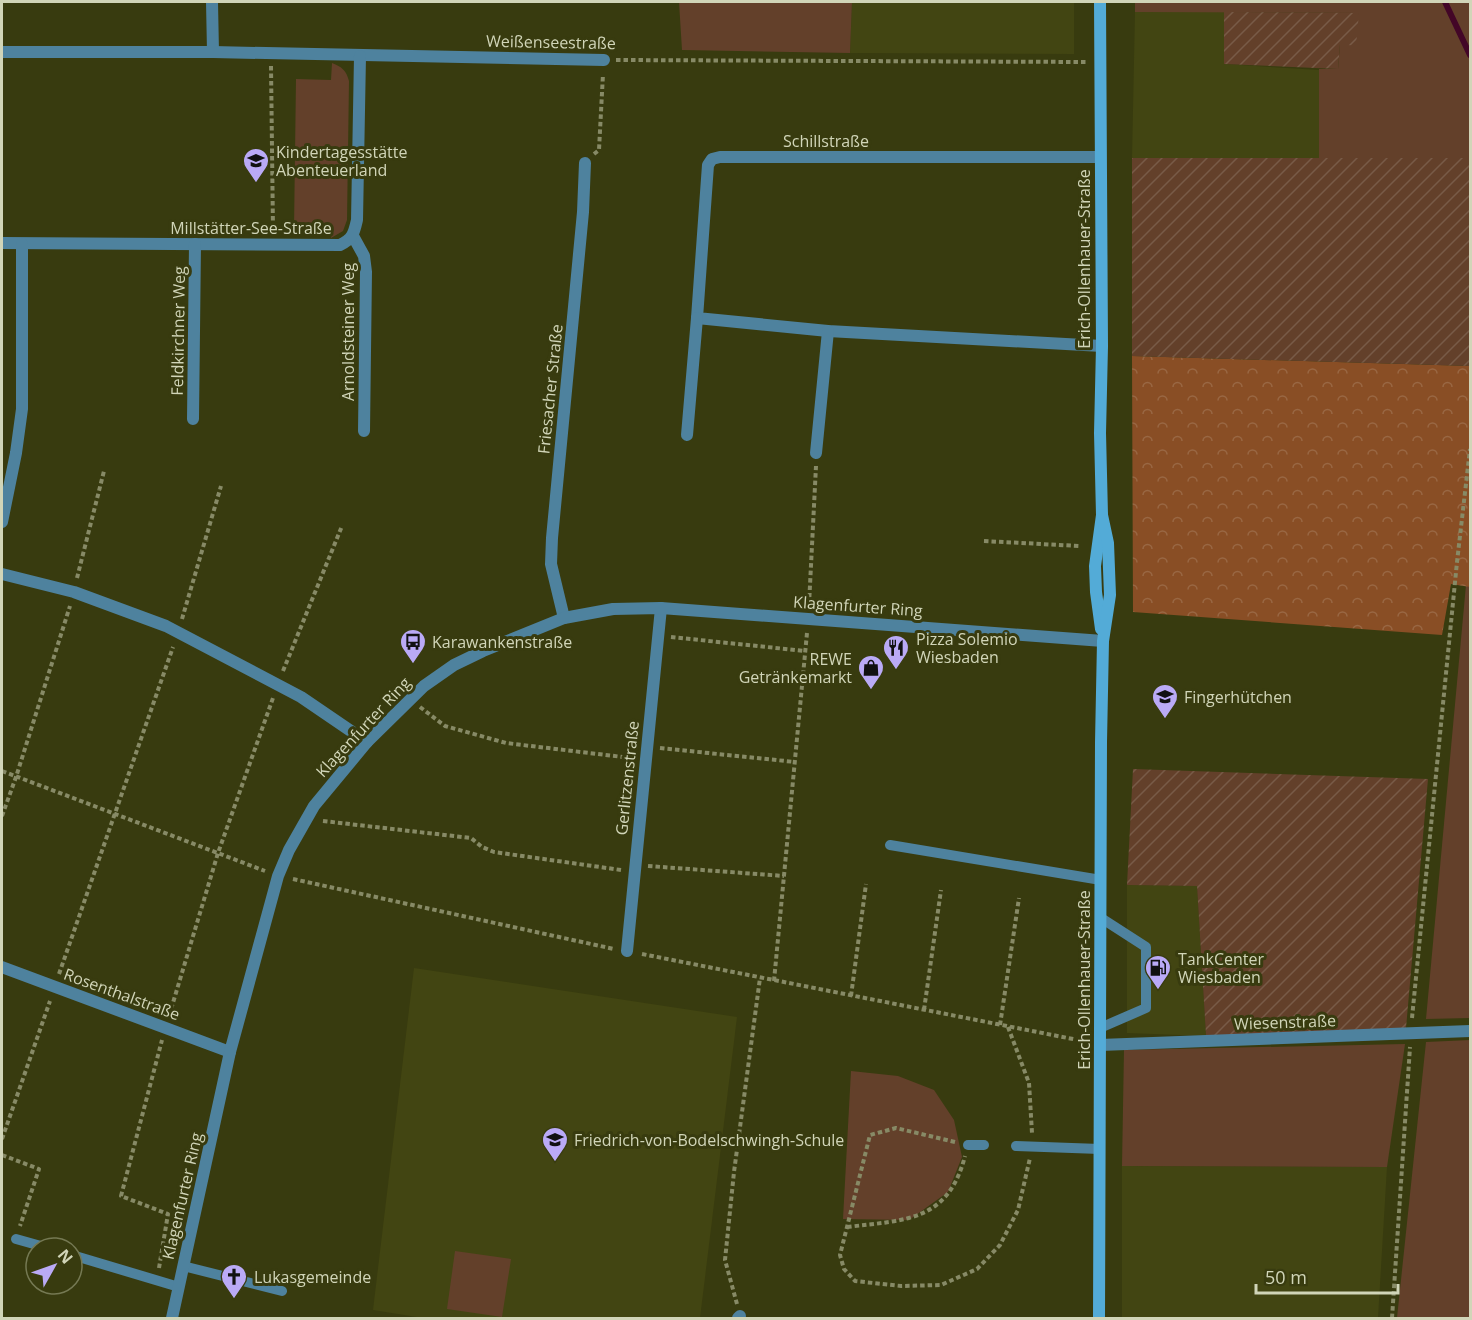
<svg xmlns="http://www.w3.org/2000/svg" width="1472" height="1320" viewBox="0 0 1472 1320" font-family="'Open Sans',sans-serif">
  <defs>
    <pattern id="forest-crowns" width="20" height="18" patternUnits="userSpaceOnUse" patternTransform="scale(1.5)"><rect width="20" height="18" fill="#894e25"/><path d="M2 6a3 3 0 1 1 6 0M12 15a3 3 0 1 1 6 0" fill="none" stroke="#996743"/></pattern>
    <pattern id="garden-furrows" width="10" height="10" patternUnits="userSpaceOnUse" patternTransform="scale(1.5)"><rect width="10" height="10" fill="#63402a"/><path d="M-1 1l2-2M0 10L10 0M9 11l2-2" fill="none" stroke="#785b47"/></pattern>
  </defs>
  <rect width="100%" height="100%" fill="#383b0f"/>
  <g fill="#424512">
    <path d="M852 2H1074V54L850 53Z"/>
    <path d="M1135 12H1224V64L1319 70V158H1132Z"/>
    <path d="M1127 885 1197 886 1206 1036 1127 1033Z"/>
    <path d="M414 968 737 1017 700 1318H423L373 1310Z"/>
    <path d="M1122 1166 1387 1167 1378 1318H1122Z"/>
  </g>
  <g fill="#63402a">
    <path d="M679 2H852L850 53 682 50Z"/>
    <path d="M1135 2H1470V158H1319V69H1338L1340 44 1359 13 1135 12Z"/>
    <path d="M332 63C342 67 346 70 349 81L347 220 343 231 331 238 332 230 294 229 296 79 331 80Z"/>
    <path d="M1466 585 1470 587V1018L1426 1019Z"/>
    <path d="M1470 1040V1318H1397L1426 1042Z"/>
    <path d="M1405 1044 1387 1167 1122 1166 1124 1050Z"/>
    <path d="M851 1071 898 1076 934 1090 954 1120 962 1157 948 1192 909 1220 843 1219Z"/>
    <path d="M455 1251 511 1259 502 1317 447 1309Z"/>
  </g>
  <path fill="url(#forest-crowns)" d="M1132 356 1470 366V587L1451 584 1442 635 1133 612Z"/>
  <g fill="url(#garden-furrows)">
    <path d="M1224 12 1359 13 1356 46 1340 44 1338 69 1224 64Z"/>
    <path d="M1132 158H1470V366L1132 356Z"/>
    <path d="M1133 769 1428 779 1406 1028 1206 1036 1197 886 1127 885Z"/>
  </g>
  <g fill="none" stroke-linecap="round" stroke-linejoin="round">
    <path stroke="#430627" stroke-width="6" d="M1445 2 1470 55"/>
    <g stroke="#878a66" stroke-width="4" stroke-dasharray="4.5 3" stroke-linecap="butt">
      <path d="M616 60 1086 62"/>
      <path d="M271 66 273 230"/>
      <path d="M594 154 599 150 603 74"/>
      <path d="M984 541 1079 546"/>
      <path d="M77 578 104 471"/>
      <path d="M809 605 816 466"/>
      <path d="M182 619 221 486"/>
      <path d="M671 637 805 651"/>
      <path d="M283 671 342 526"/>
      <path d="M420 707 445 726 506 743 631 758"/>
      <path d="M660 748 795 762"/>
      <path d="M2 771 265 871"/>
      <path d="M2 816 16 777 70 606"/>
      <path d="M323 821 471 838 482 847 494 852 621 870"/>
      <path d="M648 866 784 876"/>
      <path d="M293 879 614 949"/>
      <path d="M642 954 1088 1042"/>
      <path d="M59 974 173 647"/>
      <path d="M774 981 807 633"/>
      <path d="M851 996 866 884"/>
      <path d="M924 1010 941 890"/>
      <path d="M169 1016 218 853 273 698"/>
      <path d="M1412 1018 1457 562 1470 449"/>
      <path d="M1000 1025 1019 898"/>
      <path d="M1008 1027 1029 1083 1032 1133"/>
      <path d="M2 1139 50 1001"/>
      <path d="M955 1142 896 1128 870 1135 840 1255 844 1269 855 1281 901 1286 941 1285 977 1269 1000 1245 1018 1210 1030 1158"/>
      <path d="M2 1155 39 1169 20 1226"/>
      <path d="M847 1227C905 1220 948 1222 965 1156"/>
      <path d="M159 1268 168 1214 121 1196 162 1040"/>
      <path d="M737 1304 725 1260 734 1172 760 978"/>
      <path d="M1392 1318 1410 1047"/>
    </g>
    <g stroke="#4e829e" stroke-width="10">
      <path d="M890 845 1101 880"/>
      <path d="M1100 1028 1146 1008V947L1101 918"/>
      <path d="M968 1145H984"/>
      <path d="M1016 1146 1100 1149"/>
      <path d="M16 1239 48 1248"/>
      <path d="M72 1255 179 1287"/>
      <path d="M183 1266 282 1291"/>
    </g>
    <g stroke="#4e829e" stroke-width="12">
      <path d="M212 2 213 52"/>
      <path d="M2 52H213L604 60"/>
      <path d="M1100 157H720L712 159 708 165 697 318 828 331 1102 346"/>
      <path d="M353 236 364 256 366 272 364 431"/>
      <path d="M2 243 340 245C353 239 354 233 357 220L360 56"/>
      <path d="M193 419 195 244"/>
      <path d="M687 435 697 318"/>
      <path d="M816 453 828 331"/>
      <path d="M2 522 16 453 22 409V244"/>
      <path d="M2 574 74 592 166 626 301 697 367 742"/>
      <path d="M564 618 551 564 552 538 583 212 585 163"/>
      <path d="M627 951 661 608"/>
      <path d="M2 967 230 1052"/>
      <path d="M1100 1045 1470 1031"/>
      <path d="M172 1318 230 1052 278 876 289 850 314 806 367 742 424 686 454 665 483 651 564 618 613 609 661 608 1103 641"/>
      <path d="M738 1318 740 1316"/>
    </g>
    <g stroke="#53abd7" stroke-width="12">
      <path d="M1100 2 1102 346 1100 433 1102 515 1095 566 1096 592 1101 629"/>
      <path d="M1099 1318 1101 742 1103 641 1110 595 1108 543 1102 515"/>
    </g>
  </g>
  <defs>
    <symbol id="school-pin" viewBox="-11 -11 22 30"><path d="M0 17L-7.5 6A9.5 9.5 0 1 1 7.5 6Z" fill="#baaaf6" stroke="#383b0f"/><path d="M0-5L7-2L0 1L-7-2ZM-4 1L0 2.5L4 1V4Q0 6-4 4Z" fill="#111"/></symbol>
    <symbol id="bus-pin" viewBox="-11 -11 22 30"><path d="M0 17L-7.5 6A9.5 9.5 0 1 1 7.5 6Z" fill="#baaaf6" stroke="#383b0f"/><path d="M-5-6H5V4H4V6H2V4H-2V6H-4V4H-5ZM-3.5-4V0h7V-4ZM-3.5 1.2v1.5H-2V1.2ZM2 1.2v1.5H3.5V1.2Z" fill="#111"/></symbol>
    <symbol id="restaurant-pin" viewBox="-11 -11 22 30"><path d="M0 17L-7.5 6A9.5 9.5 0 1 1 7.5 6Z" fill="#baaaf6" stroke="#383b0f"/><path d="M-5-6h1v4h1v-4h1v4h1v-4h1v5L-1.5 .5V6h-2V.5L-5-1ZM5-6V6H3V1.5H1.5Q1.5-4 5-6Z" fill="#111"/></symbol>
    <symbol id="shop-pin" viewBox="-11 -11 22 30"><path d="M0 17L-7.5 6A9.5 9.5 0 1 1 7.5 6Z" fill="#baaaf6" stroke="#383b0f"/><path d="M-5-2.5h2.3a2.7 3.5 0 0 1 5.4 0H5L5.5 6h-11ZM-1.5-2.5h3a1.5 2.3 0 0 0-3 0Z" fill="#111"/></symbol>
    <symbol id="fuel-pin" viewBox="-11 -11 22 30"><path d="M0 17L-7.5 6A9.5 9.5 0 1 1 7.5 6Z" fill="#baaaf6" stroke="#383b0f"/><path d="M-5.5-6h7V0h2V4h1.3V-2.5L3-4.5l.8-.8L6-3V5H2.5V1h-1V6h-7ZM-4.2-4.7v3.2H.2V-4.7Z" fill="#111"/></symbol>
    <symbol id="church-pin" viewBox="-11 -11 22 30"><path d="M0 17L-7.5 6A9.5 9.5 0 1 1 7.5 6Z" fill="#baaaf6" stroke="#383b0f"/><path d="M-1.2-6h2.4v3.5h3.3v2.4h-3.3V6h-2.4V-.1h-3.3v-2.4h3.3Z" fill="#111"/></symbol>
  </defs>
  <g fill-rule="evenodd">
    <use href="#school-pin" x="241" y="146" width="30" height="40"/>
    <use href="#bus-pin" x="398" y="627" width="30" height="40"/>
    <use href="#restaurant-pin" x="881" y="633" width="30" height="40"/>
    <use href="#shop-pin" x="856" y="653" width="30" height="40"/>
    <use href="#school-pin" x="1150" y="682" width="30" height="40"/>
    <use href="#fuel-pin" x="1143" y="953" width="30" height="40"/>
    <use href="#school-pin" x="540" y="1125" width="30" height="40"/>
    <use href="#church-pin" x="219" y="1262" width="30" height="40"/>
  </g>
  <g text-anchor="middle" stroke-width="6" stroke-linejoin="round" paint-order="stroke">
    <g font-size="16" fill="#d1d5b8" stroke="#383b0f">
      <text transform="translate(551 42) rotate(1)" y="6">Weißenseestraße</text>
      <text x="826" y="147">Schillstraße</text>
      <text x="251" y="234">Millstätter-See-Straße</text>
      <text transform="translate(1084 259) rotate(-90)" y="6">Erich-Ollenhauer-Straße</text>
      <text transform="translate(178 331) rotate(-89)" y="6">Feldkirchner Weg</text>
      <text transform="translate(348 332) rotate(-90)" y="6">Arnoldsteiner Weg</text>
      <text transform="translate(550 389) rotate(-84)" y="6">Friesacher Straße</text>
      <text transform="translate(858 606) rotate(4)" y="6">Klagenfurter Ring</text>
      <text transform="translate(363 727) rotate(-47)" y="6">Klagenfurter Ring</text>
      <text transform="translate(627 778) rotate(-84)" y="6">Gerlitzenstraße</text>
      <text transform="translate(1084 980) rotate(-90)" y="6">Erich-Ollenhauer-Straße</text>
      <text transform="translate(122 994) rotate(20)" y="6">Rosenthalstraße</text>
      <text transform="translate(1285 1022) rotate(-2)" y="6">Wiesenstraße</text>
      <text transform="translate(182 1196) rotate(-77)" y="6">Klagenfurter Ring</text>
    </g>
    <g font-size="16" fill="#d1d5b8" stroke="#383b0f" text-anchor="start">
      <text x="276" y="158">Kindertagesstätte<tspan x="276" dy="18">Abenteuerland</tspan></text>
      <text x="916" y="645">Pizza Solemio<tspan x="916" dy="18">Wiesbaden</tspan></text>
      <text x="432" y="648">Karawankenstraße</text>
      <text x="852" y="665" text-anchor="end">REWE<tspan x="852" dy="18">Getränkemarkt</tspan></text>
      <text x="1184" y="703">Fingerhütchen</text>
      <text x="1178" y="965">TankCenter<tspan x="1178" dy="18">Wiesbaden</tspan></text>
      <text x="574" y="1146">Friedrich-von-Bodelschwingh-Schule</text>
      <text x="254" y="1283">Lukasgemeinde</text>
    </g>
  </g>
  <rect width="1472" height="1320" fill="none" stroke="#d1d5b8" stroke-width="6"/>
  <g transform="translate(54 1266) rotate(50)"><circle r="28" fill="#383b0f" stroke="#757953" stroke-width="1.5"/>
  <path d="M0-4.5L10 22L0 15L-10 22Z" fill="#baaaf6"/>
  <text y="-9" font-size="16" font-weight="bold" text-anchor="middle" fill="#d1d5b8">N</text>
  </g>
  <path d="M1256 1284v9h142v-9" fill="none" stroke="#d1d5b8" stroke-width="3"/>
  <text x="1265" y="1284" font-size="18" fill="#d1d5b8" stroke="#383b0f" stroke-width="4.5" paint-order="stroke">50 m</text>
</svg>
